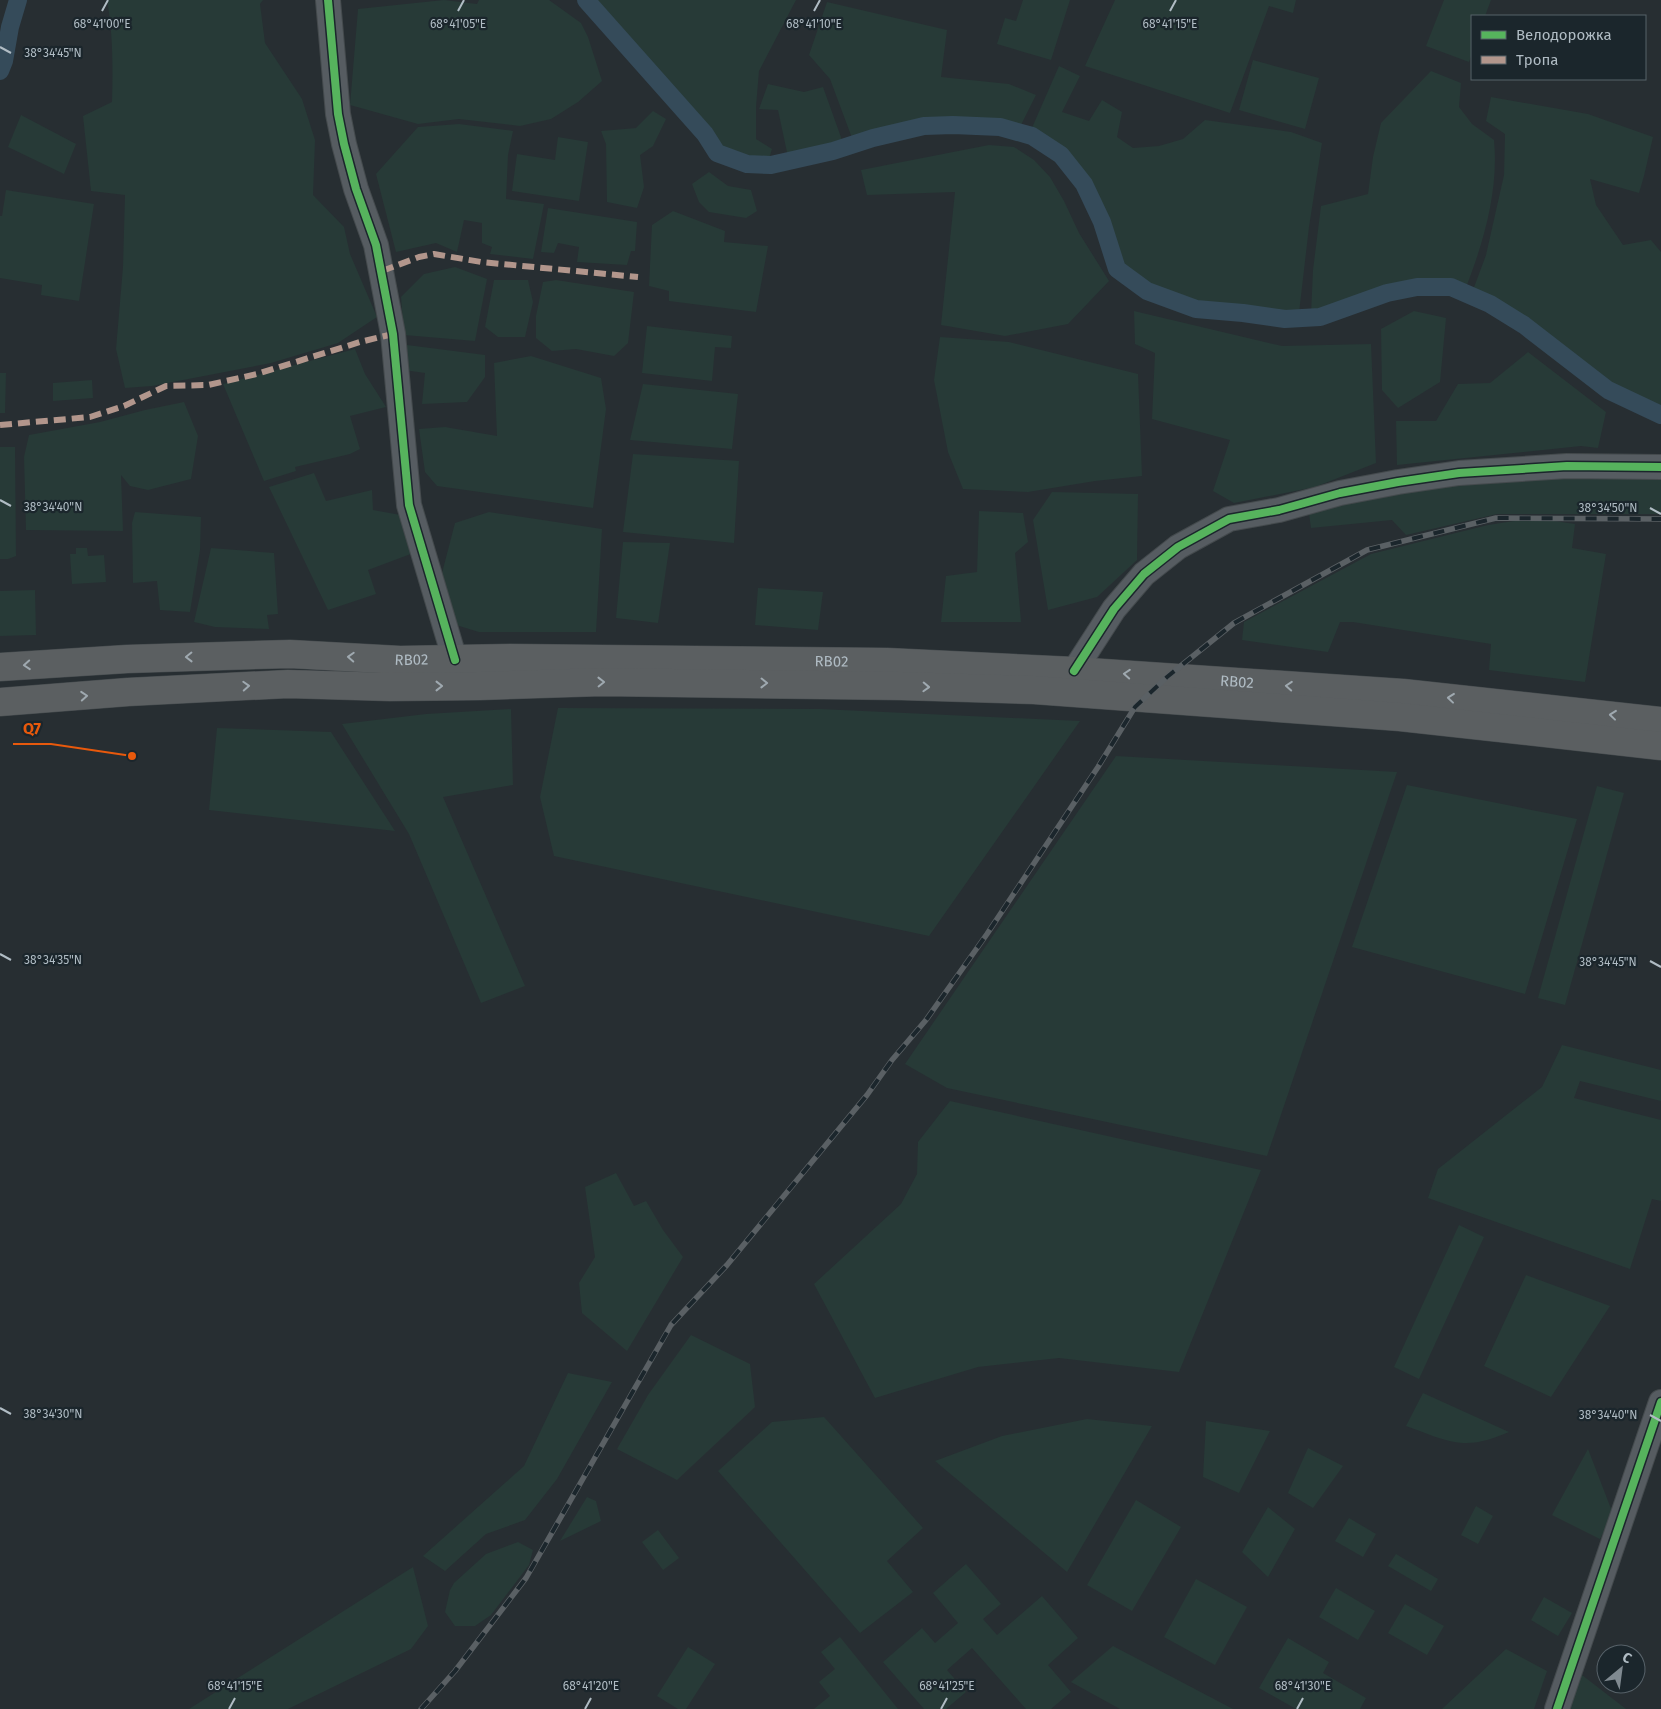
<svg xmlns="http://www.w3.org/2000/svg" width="1661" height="1709" viewBox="0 0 1661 1709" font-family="'Fira Sans',sans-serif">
  <rect width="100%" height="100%" fill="#272e32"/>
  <g fill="#273a37">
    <path d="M107 0H263L260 4 265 43 302 99 315 140 313 195 344 227 350 254 377 317 338 343 271 363 152 386 125 388 116 349 123 267 125 195 91 191 83 116 112 102C113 67 113 34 107 0Z"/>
    <path d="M444 0 477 4 479 0H549L581 23 588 37 602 81 578 102 551 119 520 126 459 119 418 124 350 105 358 9Z"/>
    <path d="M594 0H796L759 71 756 107V139L772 149 769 159 764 163 748 161 720 151 707 133 602 12Z"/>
    <path d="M1023 0H1070L1051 60 997 44 1005 18 1016 21Z"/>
    <path d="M1115 0H1296L1293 13 1269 6 1230 113 1085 66Z"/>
    <path d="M1444 0H1491L1485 16H1472V53L1469 62 1426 46Z"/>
    <path d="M827 2 947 30 941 77 1009 84 1036 95 1020 127 993 121H942L908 124 852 138 830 79 809 55Z"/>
    <path d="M1253 60 1319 78 1305 129 1239 110Z"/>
    <path d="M1059 66 1080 76 1062 112 1089 121 1102 100 1122 112 1117 137 1133 148 1159 146 1183 139 1205 120 1291 132 1322 143 1309 227 1299 313 1247 307 1198 306 1150 287 1121 263 1105 219 1087 179 1064 153 1031 130Z"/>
    <path d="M1431 71 1461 83 1459 107 1472 124 1494 140C1499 191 1483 244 1465 290L1451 283 1415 284 1385 291 1319 314H1311L1313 270 1321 206 1368 194 1373 157 1381 123Z"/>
    <path d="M768 84 804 92 823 87 842 140 841 145 788 157 778 110 759 109Z"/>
    <path d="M1491 97 1588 114 1653 137 1644 176 1639 193 1590 179 1596 205 1623 245 1651 240 1661 252V410L1640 401 1610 384 1495 299 1473 290 1486 255 1504 175 1505 134 1486 121Z"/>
    <path d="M653 111 666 119 653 146 640 155 644 187 637 208 607 202 606 144 601 131 636 128Z"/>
    <path d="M21 115 76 144 64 174 8 147Z"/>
    <path d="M459 124 513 131 508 155 506 199 544 204 533 259 490 254 492 247 482 243V223L464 220 457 252 436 243 396 252 376 174 418 127Z"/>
    <path d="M558 137 588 142 579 201 512 191 517 154 555 160Z"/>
    <path d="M989 145 1014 147 1034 160 1050 177 1064 201 1079 233 1109 281 1068 324 1005 336 941 325 955 192 867 195 861 170Z"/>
    <path d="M709 172 728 186 751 190 757 211 746 218 709 212 699 202 692 184Z"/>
    <path d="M6 190 94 204 79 301 41 295 42 285 0 278V216H2Z"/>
    <path d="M548 208 637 222 635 251H631L627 265 577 262 579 247 558 243 554 253 541 252Z"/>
    <path d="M673 211 725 231 724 242 768 246 756 312 669 301V291L649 286 652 225Z"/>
    <path d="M455 267 487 279 475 341 404 335 401 297 424 274Z"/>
    <path d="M494 280H528L533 302 525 337H498L485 327Z"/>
    <path d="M556 280 634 292 628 343 614 356 576 349 552 351 536 338V316L543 282Z"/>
    <path d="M1134 311 1282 346 1371 344 1376 463 1315 487 1234 503 1213 491 1230 440 1152 419 1155 353 1135 344Z"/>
    <path d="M1414 311 1446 318 1440 382 1398 408 1382 390 1381 329Z"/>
    <path d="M647 326 732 336 731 348 715 347 712 381 642 373Z"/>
    <path d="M940 337 1009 342 1138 374 1142 476 1095 481 1028 492 963 489 948 452 934 380Z"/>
    <path d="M407 345 485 355V377L467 402 422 404 425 373 404 370Z"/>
    <path d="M355 349 365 374 386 407 350 416 360 449 350 454 295 467 296 471 264 481 223 384Z"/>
    <path d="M1528 352 1606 412 1598 448 1581 446 1397 465 1396 421H1436L1458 384 1490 383Z"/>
    <path d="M531 356 601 378 606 409 593 508 437 486 425 472 419 429 445 427 497 436 494 363Z"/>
    <path d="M0 373H6L5 413H0Z"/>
    <path d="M92 380 93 398 53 401V383Z"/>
    <path d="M643 384 738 394 732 449 630 440Z"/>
    <path d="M184 402 198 436 191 479 148 490 130 486 121 475 123 531 26 530 24 457 29 435 100 422 145 410Z"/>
    <path d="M0 447H15L16 556 8 559H0Z"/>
    <path d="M633 454 739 461 734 543 623 532Z"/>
    <path d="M1661 469V514H1497L1406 535 1392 520 1311 528 1308 506 1451 479Z"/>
    <path d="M314 473 326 501 372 490 373 510 406 516 416 552 368 570 376 594 328 610 269 487Z"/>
    <path d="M1052 492 1138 494 1137 560 1097 597 1048 610 1033 520Z"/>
    <path d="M979 511 1023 513 1028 542 1015 553 1021 622H941L946 576 977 572Z"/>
    <path d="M135 512 201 517 200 550 190 612 160 610 157 581 133 583 132 523Z"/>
    <path d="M489 512 602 529 596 632H479L456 625 442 573 455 523Z"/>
    <path d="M1534 518 1575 524 1572 548 1606 554 1585 682 1489 670 1491 644 1353 622H1340L1328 652 1242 640 1244 622 1371 554 1488 525Z"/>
    <path d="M623 542 670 543 658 623 616 618Z"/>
    <path d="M76 548H87L88 556 104 555 106 582 72 584 70 554H76Z"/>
    <path d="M211 548 274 553 278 614 267 615 269 629 215 627 194 622Z"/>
    <path d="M758 588 823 592 818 630 755 625Z"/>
    <path d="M35 590 36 635 0 636V591Z"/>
    <path d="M558 708 820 709 1080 721 929 936 554 856 540 797Z"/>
    <path d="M511 709 513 785 443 797 525 986 481 1003 409 834 342 724 426 714Z"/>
    <path d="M217 728 331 732 395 831 209 810Z"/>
    <path d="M1116 756 1397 772 1267 1156 947 1088 905 1064Z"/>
    <path d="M1407 785 1577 819 1525 994 1352 947Z"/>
    <path d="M1597 786 1624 793 1565 1005 1538 998Z"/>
    <path d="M1562 1045 1661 1070V1101L1580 1081 1574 1098 1661 1120V1201L1652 1199 1630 1269 1428 1198 1438 1169 1542 1087Z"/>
    <path d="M950 1101 1261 1170 1179 1372 1059 1358 978 1367 875 1398 814 1284 901 1204 917 1174 918 1142Z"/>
    <path d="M616 1173 634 1206 646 1201 663 1230 683 1257 627 1351 582 1313 579 1283 595 1257 585 1187Z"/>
    <path d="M1459 1225 1484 1237 1419 1379 1394 1367Z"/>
    <path d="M1526 1275 1610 1306 1551 1397 1484 1366Z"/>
    <path d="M691 1335 750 1364 755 1407 677 1480 617 1449 648 1395Z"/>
    <path d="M568 1373 612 1382 557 1479 525 1520 486 1534 445 1571 423 1556 524 1466Z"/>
    <path d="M1423 1393 1509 1432C1495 1438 1478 1444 1463 1443 1444 1442 1424 1432 1406 1426Z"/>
    <path d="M824 1417 923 1528 887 1561 913 1592 860 1633 718 1471 772 1422Z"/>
    <path d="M1087 1419 1152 1426 1067 1572 935 1461 1002 1436Z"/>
    <path d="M1206 1421 1270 1431 1239 1493 1203 1477Z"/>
    <path d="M1308 1448 1343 1466 1313 1508 1288 1493Z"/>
    <path d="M1588 1449 1613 1514 1600 1539 1552 1515Z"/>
    <path d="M587 1497 596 1501 601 1521 560 1541Z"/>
    <path d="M1136 1500 1181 1527 1132 1611 1087 1585Z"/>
    <path d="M1476 1506 1493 1516 1478 1544 1461 1535Z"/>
    <path d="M1268 1507 1295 1529 1268 1577 1242 1552Z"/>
    <path d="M1349 1518 1376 1534 1363 1557 1335 1541Z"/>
    <path d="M658 1530 679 1558 663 1570 642 1542Z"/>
    <path d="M518 1542 533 1550 529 1565 491 1615 475 1626H455L445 1612 450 1590 454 1583 486 1554Z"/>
    <path d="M1396 1554 1438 1579 1431 1591 1388 1566Z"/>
    <path d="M966 1564 1001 1604 983 1619 997 1635 1042 1596 1078 1638 1048 1665 1071 1692 1051 1709H1026L972 1648 947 1670 966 1692 946 1709H924L883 1662 922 1628 935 1643 958 1623 933 1593Z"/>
    <path d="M413 1567 428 1626 411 1649 288 1709H189Z"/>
    <path d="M1196 1579 1247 1607 1215 1665 1164 1637Z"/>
    <path d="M1336 1588 1375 1611 1358 1640 1319 1617Z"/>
    <path d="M1544 1597 1572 1613 1558 1636 1531 1620Z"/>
    <path d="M1405 1604 1444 1626 1427 1655 1388 1633Z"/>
    <path d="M840 1637 898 1709H814L830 1696 819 1682 835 1669 821 1652Z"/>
    <path d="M1288 1638 1329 1662 1323 1673 1366 1698 1360 1709H1296L1259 1688Z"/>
    <path d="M1113 1646 1233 1709H1120L1071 1682Z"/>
    <path d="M688 1647 715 1664 686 1709H678L657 1696Z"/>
    <path d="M1506 1649 1547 1671 1534 1709H1442Z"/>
    <path d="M1578 1672 1626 1709H1566Z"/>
  </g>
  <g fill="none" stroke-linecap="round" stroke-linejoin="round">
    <g stroke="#354b5a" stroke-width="18">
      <path d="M586 0 705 134 717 153 747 164 771 165 833 151 873 138 924 126 953 125 1000 127 1032 136 1061 155 1084 184 1102 222 1117 269 1147 291 1196 309 1243 313 1285 319 1320 317 1387 293 1417 287H1451L1490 304 1524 325 1608 390 1661 415"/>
      <path d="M0 71 4 61 10 27 18 0"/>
    </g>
    <defs>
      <g id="minor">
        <path d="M328 0 338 114 344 144 356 189 376 245 393 334 409 505 455 660"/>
        <path d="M1074 671 1114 609 1144 574 1178 547 1229 519 1279 510 1340 493 1398 482 1459 473 1567 466 1661 467"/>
        <path d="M1557 1709 1661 1402"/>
      </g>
      <g id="highway">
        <path id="s1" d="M0 667 127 659 290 654 400 660 511 658 887 662 1074 671 1403 693 1661 721"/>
        <path d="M0 702 128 692 288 684 390 687 480 686 602 682 901 686 1034 690 1400 717 1661 746"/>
      </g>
    </defs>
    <use href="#minor" stroke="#444a4d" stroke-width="26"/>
    <use href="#highway" stroke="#444a4d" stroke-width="29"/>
    <use href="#minor" stroke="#565c61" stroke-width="24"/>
    <use href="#highway" stroke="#5b5f61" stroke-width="28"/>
    <defs>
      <path id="rail" d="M421 1709 455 1671 526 1578 671 1325 727 1265 867 1095 892 1060 926 1020 987 934 1098 767 1135 707 1167 677 1234 623 1367 550 1496 518 1661 519"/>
    </defs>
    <use href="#rail" stroke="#5a6064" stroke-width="5.5"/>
    <use href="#rail" stroke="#1b262c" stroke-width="4" stroke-dasharray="11" stroke-linecap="butt"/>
    <g stroke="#b2968c" stroke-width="6" stroke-dasharray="12 6" stroke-linecap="butt">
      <path d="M382 271 419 257 434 254 481 262 638 277"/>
      <path d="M0 425 90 417 124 406 166 386 208 385 257 374 360 342 393 334"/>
    </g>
    <defs>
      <g id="cycleway">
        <path d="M328 0 338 114 344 144 356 189 376 245 393 334 409 505 455 660"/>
        <path d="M1074 671 1114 609 1144 574 1178 547 1229 519 1279 510 1340 493 1398 482 1459 473 1567 466 1661 467"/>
        <path d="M1557 1709 1661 1402"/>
      </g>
    </defs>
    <use href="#cycleway" stroke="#1b262c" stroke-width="11"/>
    <use href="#cycleway" stroke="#56b35d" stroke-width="8"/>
  </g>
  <defs><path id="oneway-chevron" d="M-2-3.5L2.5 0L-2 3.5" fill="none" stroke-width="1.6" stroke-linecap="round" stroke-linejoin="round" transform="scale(1.25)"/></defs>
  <g stroke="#9fa9b0">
    <use href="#oneway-chevron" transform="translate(189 657) rotate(179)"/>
    <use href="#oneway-chevron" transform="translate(351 657) rotate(-177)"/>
    <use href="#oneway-chevron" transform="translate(27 665) rotate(176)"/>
    <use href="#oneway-chevron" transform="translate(1127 674) rotate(-176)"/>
    <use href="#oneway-chevron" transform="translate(601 682) rotate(-1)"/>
    <use href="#oneway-chevron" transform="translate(764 683) rotate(1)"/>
    <use href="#oneway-chevron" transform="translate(246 686) rotate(-3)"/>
    <use href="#oneway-chevron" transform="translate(439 686)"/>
    <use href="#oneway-chevron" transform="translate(1289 686) rotate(-176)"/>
    <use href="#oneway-chevron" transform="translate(926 687) rotate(2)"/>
    <use href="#oneway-chevron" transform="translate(84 696) rotate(-4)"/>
    <use href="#oneway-chevron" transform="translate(1451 698) rotate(-174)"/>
    <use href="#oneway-chevron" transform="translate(1613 715) rotate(-174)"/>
  </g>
  <path fill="none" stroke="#b0bcc4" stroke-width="2" d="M102 11 108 0M458 11 464 0M814 11 820 0M1170 11 1176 0M0 47 11 53M0 500 11 506M1650 508 1661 514M0 954 11 960M1650 961 1661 967M0 1408 11 1414M1650 1415 1661 1421M229 1709 235 1698M585 1709 591 1698M941 1709 947 1698M1297 1709 1303 1698"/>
  <g text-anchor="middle" stroke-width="4.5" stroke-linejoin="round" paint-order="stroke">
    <g font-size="15" fill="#b0bcc4" stroke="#1b262c">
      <text dy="5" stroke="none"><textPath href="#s1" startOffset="412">RB02</textPath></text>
      <text dy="5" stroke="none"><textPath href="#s1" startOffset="832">RB02</textPath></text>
      <text dy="5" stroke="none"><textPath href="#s1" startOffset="1238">RB02</textPath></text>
    </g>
  </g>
  <g font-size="12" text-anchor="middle" fill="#b0bcc4" stroke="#1b262c" stroke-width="4.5" stroke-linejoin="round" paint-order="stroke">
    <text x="102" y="28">68°41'00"E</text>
    <text x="458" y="28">68°41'05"E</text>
    <text x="814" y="28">68°41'10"E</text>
    <text x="1170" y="28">68°41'15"E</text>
    <text x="53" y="57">38°34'45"N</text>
    <text x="53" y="511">38°34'40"N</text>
    <text x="1608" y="512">38°34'50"N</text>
    <text x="53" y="964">38°34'35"N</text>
    <text x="1608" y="966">38°34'45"N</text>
    <text x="53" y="1418">38°34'30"N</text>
    <text x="1608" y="1419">38°34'40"N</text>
    <text x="235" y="1690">68°41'15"E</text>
    <text x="591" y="1690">68°41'20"E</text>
    <text x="947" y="1690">68°41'25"E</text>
    <text x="1303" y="1690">68°41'30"E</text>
  </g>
  <path fill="none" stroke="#e8590c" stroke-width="2" d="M132 756L51 744H13"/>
  <circle fill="#e8590c" stroke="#1b262c" stroke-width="2" cx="132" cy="756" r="5"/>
  <g font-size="16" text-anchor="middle" font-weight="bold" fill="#e8590c" stroke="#1b262c" stroke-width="4.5" stroke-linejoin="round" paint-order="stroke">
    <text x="32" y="734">Q7</text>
  </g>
  <rect x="1471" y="15" width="175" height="65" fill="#1b262c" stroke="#576269"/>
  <rect x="1481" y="31" width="25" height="8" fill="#56b35d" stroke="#576269"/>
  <text x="1516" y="40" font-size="15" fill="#b0bcc4">Велодорожка</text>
  <rect x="1481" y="56" width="25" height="8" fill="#b2968c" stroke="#576269"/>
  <text x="1516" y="65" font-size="15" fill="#b0bcc4">Тропа</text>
  <g transform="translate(1621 1669) rotate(29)"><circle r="24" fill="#1b262c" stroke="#576269"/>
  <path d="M0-4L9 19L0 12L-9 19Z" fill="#808a91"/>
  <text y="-8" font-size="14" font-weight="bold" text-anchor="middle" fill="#b0bcc4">С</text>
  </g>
</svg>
